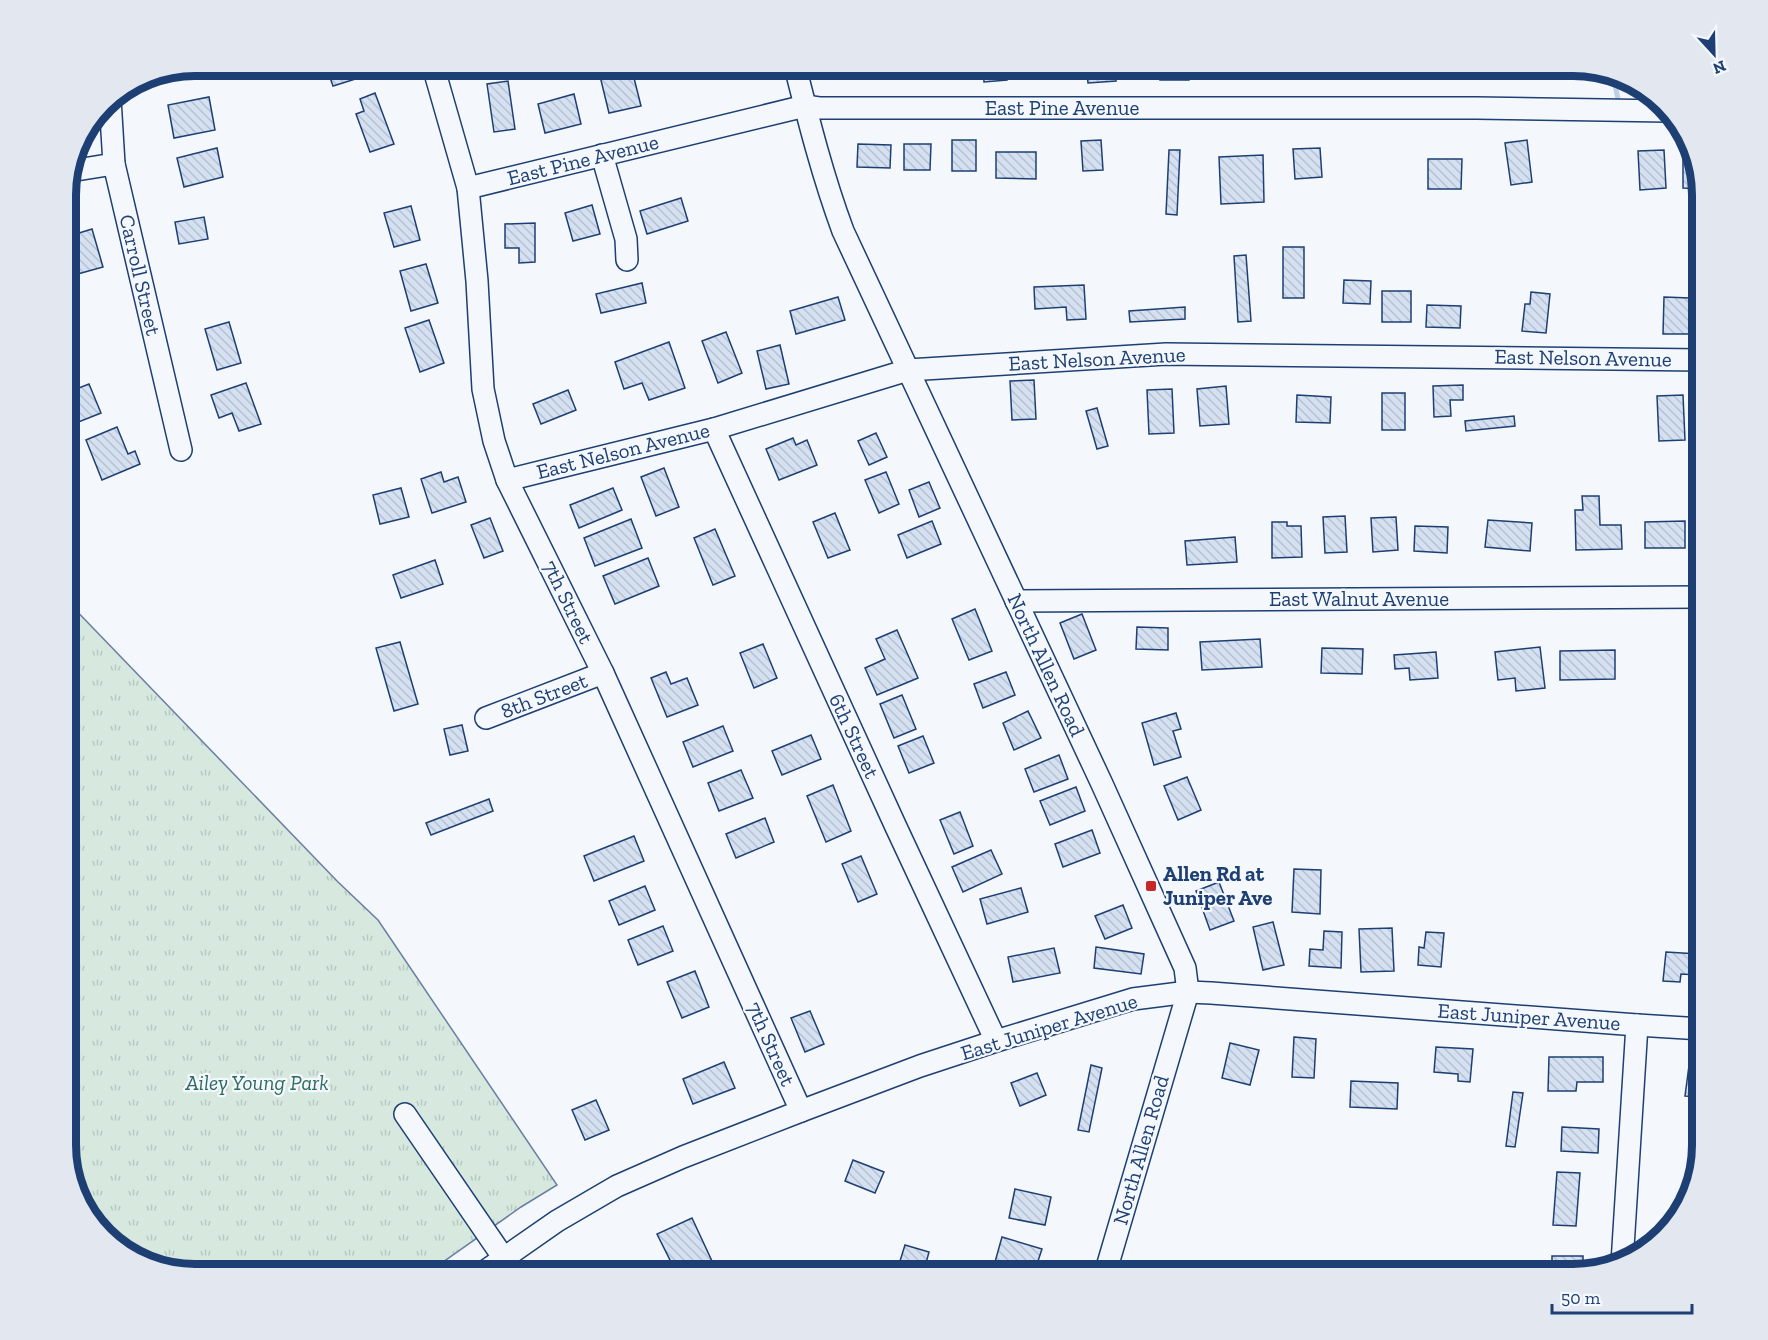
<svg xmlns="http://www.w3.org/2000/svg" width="1768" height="1340" viewBox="0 0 1768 1340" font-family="'Zilla Slab',serif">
  <defs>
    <pattern id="park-tufts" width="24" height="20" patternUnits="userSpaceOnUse" patternTransform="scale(1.5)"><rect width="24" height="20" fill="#d7e8df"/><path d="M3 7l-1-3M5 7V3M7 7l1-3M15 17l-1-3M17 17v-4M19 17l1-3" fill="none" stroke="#b8c8c3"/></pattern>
    <pattern id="building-back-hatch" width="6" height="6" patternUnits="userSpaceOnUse" patternTransform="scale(1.5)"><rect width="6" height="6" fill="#d5e0f0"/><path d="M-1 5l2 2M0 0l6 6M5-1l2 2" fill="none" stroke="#b6c1d1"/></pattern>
  </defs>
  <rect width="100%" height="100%" fill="#f4f7fb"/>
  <path fill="url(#park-tufts)" stroke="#687fa3" stroke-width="1.5" d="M66 600 338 882 378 920 557 1185 521 1207 426 1274H195L116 1247 79 1202 66 1153Z"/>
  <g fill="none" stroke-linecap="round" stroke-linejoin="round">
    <path stroke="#bed0e5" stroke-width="5" d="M1614 80 1619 104"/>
  </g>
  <g fill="url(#building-back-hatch)" stroke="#1d3f73" stroke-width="1.5">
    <path d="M195 66H209L210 70 176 76 175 70Z"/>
    <path d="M326 66H361L365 76 333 86Z"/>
    <path d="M604 66H631L641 106 609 113 598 68Z"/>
    <path d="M983 66H1006L1007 80 984 82Z"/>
    <path d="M1086 66H1115L1116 81 1088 83Z"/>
    <rect x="1160" y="66" width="29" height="14"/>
    <path d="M1239 66H1268V70L1239 71Z"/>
    <path d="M508 81 515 129 494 132 487 84Z"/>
    <path d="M375 93 394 144 370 152 356 114 364 111 360 99Z"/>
    <path d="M574 94 581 124 545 133 538 104Z"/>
    <path d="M209 97 215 130 174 138 168 105Z"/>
    <rect x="952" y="140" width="24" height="31"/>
    <path d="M1101 140 1103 170 1083 171 1081 141Z"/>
    <path d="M1527 140 1532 182 1511 185 1505 143Z"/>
    <path d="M858 144 891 145 890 168 857 167Z"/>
    <path d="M904 144H931L930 170H904Z"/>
    <path d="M217 148 223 177 184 187 177 158Z"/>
    <path d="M1320 148 1322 177 1295 179 1293 149Z"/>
    <path d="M1169 150H1180L1177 215 1166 214Z"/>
    <path d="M1664 150 1666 188 1640 190 1638 151Z"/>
    <path d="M1683 150H1692L1701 189 1683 188Z"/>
    <path d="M996 152H1036V179L996 178Z"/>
    <path d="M1263 155 1264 202 1221 204 1219 157Z"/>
    <path d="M1428 159H1462L1461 189H1428Z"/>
    <path d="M681 198 688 221 647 234 640 211Z"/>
    <path d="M592 205 600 234 573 241 565 213Z"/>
    <path d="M411 206 420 240 394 247 384 213Z"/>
    <path d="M204 217 208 239 179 244 175 222Z"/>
    <path d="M535 223V262L519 263V248H505V224Z"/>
    <path d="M92 229 103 267 74 275 66 250V237Z"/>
    <rect x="1283" y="247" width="21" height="51"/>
    <path d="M1246 255 1251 321 1238 322 1234 256Z"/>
    <path d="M426 264 438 303 411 311 400 271Z"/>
    <path d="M1344 280 1371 281 1370 304 1343 303Z"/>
    <path d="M642 283 646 303 601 313 596 294Z"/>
    <path d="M1084 285 1086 319 1067 320 1066 307 1035 309 1034 287Z"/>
    <rect x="1382" y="291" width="29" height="31"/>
    <path d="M1531 292 1550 294 1546 333 1522 331 1525 304H1530Z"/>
    <path d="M838 297 845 320 796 334 790 311Z"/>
    <path d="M1664 297 1690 298 1689 334H1663Z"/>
    <path d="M1427 305 1461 306 1460 328 1426 327Z"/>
    <path d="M1185 307V319L1130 322 1129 311Z"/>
    <path d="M429 320 444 363 420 372 405 328Z"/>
    <path d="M229 322 241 363 217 370 205 329Z"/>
    <path d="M726 332 742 373 718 383 702 341Z"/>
    <path d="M669 342 685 388 649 400 642 383 624 389 615 362Z"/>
    <path d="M780 345 789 384 766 389 757 351Z"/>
    <path d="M1034 380 1036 419 1012 420 1010 381Z"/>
    <path d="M246 383 261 424 239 431 232 413 219 418 211 395Z"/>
    <path d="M89 384 101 413 66 427V393Z"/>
    <path d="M1463 385V400H1450L1451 416 1434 417 1433 386Z"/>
    <path d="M1226 386 1229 424 1200 426 1197 389Z"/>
    <path d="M1172 389 1174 433 1149 434 1147 390Z"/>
    <path d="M568 390 576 410 541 424 533 404Z"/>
    <rect x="1382" y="393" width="23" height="37"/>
    <path d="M1297 395 1331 397 1330 423 1296 422Z"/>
    <path d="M1683 395 1685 440 1659 441 1657 396Z"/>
    <path d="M1097 408 1108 446 1097 449 1086 411Z"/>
    <path d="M1514 416 1515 426 1466 431 1465 421Z"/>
    <path d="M117 427 128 454 135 451 140 464 102 480 86 440Z"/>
    <path d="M876 433 887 457 869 465 858 441Z"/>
    <path d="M793 438 796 445 807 440 817 465 779 480 766 449Z"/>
    <path d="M664 468 679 507 656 516 641 477Z"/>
    <path d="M441 472 444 482 458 477 466 502 432 513 421 479Z"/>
    <path d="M886 472 899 504 879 513 865 480Z"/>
    <path d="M929 482 940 508 919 517 909 490Z"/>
    <path d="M401 488 409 517 380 524 373 495Z"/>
    <path d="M613 488 622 510 579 528 570 505Z"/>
    <path d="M1582 496H1599L1600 525H1621L1622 549 1576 550 1575 510H1583Z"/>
    <path d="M835 513 850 550 828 558 813 522Z"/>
    <path d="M1345 516 1347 552 1325 553 1323 517Z"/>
    <path d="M1396 517 1398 550 1373 552 1371 518Z"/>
    <path d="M490 518 503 551 484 558 471 525Z"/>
    <path d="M631 519 642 548 595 566 584 538Z"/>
    <path d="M1488 520 1532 523 1530 551 1485 547Z"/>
    <path d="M932 521 941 544 907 558 898 535Z"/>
    <path d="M1685 521V548H1645V522Z"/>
    <path d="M1272 522H1287V526H1301L1302 557 1272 558Z"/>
    <path d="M1415 526 1448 527 1447 553 1414 551Z"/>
    <path d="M715 529 735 576 713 585 694 538Z"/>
    <path d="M1235 537 1237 562 1187 565 1185 541Z"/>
    <path d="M648 558 659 586 615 604 603 576Z"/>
    <path d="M435 560 443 584 401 598 393 575Z"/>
    <path d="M975 609 992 651 969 660 952 619Z"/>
    <path d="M1082 614 1096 650 1074 659 1060 623Z"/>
    <path d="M1137 627 1168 628V650L1136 649Z"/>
    <path d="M897 630 918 678 877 695 865 668 885 659 876 639Z"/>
    <path d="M1260 639 1262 667 1202 670 1200 642Z"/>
    <path d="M400 642 418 704 394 711 376 648Z"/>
    <path d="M763 644 777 678 754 688 740 653Z"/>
    <path d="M1540 647 1545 688 1516 691 1515 678 1498 680 1495 652Z"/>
    <path d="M1322 648 1363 649 1362 674 1321 673Z"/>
    <path d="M1615 650V679L1560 680V651Z"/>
    <path d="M1436 652 1438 678 1410 680 1409 668 1395 669 1394 655Z"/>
    <path d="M666 672 671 684 687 678 698 705 667 717 651 678Z"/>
    <path d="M1006 672 1015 695 983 708 974 684Z"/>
    <path d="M902 695 916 729 894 738 880 704Z"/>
    <path d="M1028 711 1041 738 1014 750 1003 723Z"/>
    <path d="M1176 713 1181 729 1173 731 1181 757 1154 765 1142 723Z"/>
    <path d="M462 725 468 751 450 755 444 729Z"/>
    <path d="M723 726 733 751 693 767 683 742Z"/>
    <path d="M811 735 821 759 782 775 772 751Z"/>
    <path d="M923 736 934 763 909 773 898 746Z"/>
    <path d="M1059 755 1068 779 1034 792 1025 769Z"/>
    <path d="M741 770 753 798 719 811 708 783Z"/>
    <path d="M1187 777 1201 810 1178 820 1164 786Z"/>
    <path d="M833 785 851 831 826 842 807 796Z"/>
    <path d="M1076 787 1085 811 1050 825 1040 801Z"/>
    <path d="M489 799 493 811 431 835 426 823Z"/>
    <path d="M960 812 973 846 954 854 940 820Z"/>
    <path d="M765 818 774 842 736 858 726 834Z"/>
    <path d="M1092 830 1100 853 1063 867 1055 844Z"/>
    <path d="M634 836 644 861 594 881 584 856Z"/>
    <path d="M991 850 1002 874 963 892 952 867Z"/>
    <path d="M861 856 877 894 858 902 842 864Z"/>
    <path d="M1294 869 1321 870 1320 914 1292 912Z"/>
    <path d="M1219 882 1234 921 1210 930 1196 891Z"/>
    <path d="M645 886 655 910 619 925 609 901Z"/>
    <path d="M1021 888 1028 912 987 924 980 899Z"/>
    <path d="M1123 905 1132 928 1105 939 1095 916Z"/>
    <path d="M1273 922 1284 965 1263 970 1253 927Z"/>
    <path d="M663 926 673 951 638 965 628 940Z"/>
    <path d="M1392 928 1394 971 1361 972 1359 929Z"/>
    <path d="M1324 931 1342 932 1341 968 1309 966 1310 949 1323 950Z"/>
    <path d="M1426 932 1444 933 1441 967 1418 965 1419 947 1424 948Z"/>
    <path d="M1096 947 1144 954 1141 974 1094 968Z"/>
    <path d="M1054 948 1060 973 1013 982 1008 957Z"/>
    <path d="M1666 952 1698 954 1697 975 1681 974 1680 982 1663 981Z"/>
    <path d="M695 971 709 1007 682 1018 667 982Z"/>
    <path d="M810 1011 824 1044 805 1052 791 1018Z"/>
    <path d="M1294 1037 1316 1039 1314 1078 1292 1077Z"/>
    <path d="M1230 1043 1259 1050 1250 1085 1222 1078Z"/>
    <path d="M1436 1047 1473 1049 1470 1082 1458 1081V1074L1434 1072Z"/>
    <path d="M1549 1057H1603V1082H1577L1576 1091H1548Z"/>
    <path d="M1690 1058 1702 1059V1097L1685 1096Z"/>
    <path d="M724 1062 735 1088 693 1104 683 1079Z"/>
    <path d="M1091 1065 1102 1068 1089 1132 1078 1130Z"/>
    <path d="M1037 1073 1046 1095 1020 1106 1011 1083Z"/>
    <path d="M1351 1081 1398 1083 1397 1109 1350 1107Z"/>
    <path d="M1513 1092 1523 1093 1515 1147 1506 1146Z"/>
    <path d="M596 1100 609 1130 585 1140 572 1110Z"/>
    <path d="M1562 1127 1599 1129 1598 1153 1561 1151Z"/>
    <path d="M853 1160 884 1172 875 1193 845 1181Z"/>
    <path d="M1557 1172 1580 1173 1576 1226 1553 1225Z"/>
    <path d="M1015 1189 1051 1197 1045 1225 1009 1218Z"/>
    <path d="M692 1218 718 1274H677L657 1234Z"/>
    <path d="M1002 1237 1042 1249 1034 1273 995 1262Z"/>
    <path d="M905 1245 929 1252 923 1274H896Z"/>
    <path d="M1552 1256H1583V1272L1573 1274H1552Z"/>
  </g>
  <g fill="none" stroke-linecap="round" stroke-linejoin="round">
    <defs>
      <g id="minor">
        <path d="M433 66 468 188 477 281 483 389 494 441 507 480 603 673 801 1111"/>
        <path d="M795 66C809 122 823 177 843 231L1102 784 1185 968 1188 992 1105 1274"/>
        <path d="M110 99 114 164 181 450"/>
        <path d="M602 155 626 239 627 260"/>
        <path d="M70 171 114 164"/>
        <path d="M468 188 805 106 819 108H1476L1667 111"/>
        <path d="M714 429 896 827 996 1041"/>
        <path d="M507 480 714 429 908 370 1166 354 1702 360"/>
        <path d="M1016 601 1702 597"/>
        <path d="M486 718 603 673"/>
        <path d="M405 1114 503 1257"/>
        <path d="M1622 1263 1637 1025"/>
        <path d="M481 1274 557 1221 617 1186 683 1157 801 1111 920 1066 996 1041 1133 999 1188 992 1211 993 1637 1025 1702 1029"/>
      </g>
    </defs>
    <use href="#minor" stroke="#1d3f73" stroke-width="24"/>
    <use href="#minor" stroke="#f4f7fb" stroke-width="21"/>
  </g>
  <rect fill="#c62828" stroke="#f4f7fb" stroke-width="2" x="1145" y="880" width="12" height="12" rx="3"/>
  <g text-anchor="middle" stroke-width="4.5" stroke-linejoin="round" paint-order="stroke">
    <g font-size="21" fill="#1d3f73" stroke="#f4f7fb">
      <text x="1062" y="115">East Pine Avenue</text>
      <text transform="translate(583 160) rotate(-14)" y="7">East Pine Avenue</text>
      <text transform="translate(140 275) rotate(77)" y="7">Carroll Street</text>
      <text transform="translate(1583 358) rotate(1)" y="7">East Nelson Avenue</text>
      <text transform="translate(1097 359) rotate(-3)" y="7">East Nelson Avenue</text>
      <text transform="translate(623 451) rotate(-14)" y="7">East Nelson Avenue</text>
      <text x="1359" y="606">East Walnut Avenue</text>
      <text transform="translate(568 602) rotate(64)" y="7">7th Street</text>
      <text transform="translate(1046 665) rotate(65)" y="7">North Allen Road</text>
      <text transform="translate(544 696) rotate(-21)" y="7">8th Street</text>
      <text transform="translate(854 736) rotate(65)" y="7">6th Street</text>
      <text transform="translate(1529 1017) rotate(4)" y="7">East Juniper Avenue</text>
      <text transform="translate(1049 1027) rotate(-17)" y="7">East Juniper Avenue</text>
      <text transform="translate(771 1044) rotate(66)" y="7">7th Street</text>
      <text transform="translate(1141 1150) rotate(-74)" y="7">North Allen Road</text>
    </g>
    <g font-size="21" font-weight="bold" fill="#1d3f73" stroke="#f4f7fb" text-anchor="start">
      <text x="1163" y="881">Allen Rd at<tspan x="1163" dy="24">Juniper Ave</tspan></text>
    </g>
    <g font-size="21" font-style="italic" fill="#2c6c60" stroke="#f4f7fb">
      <text x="257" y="1090">Ailey Young Park</text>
    </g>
  </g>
  <path d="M0 0H1768V1340H0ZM195 76H1573A119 119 0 0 1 1692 195V1145A119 119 0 0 1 1573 1264H195A119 119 0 0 1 76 1145V195A119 119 0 0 1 195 76Z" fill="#e3e8f0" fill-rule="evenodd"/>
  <path fill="none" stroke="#1d3f73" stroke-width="8" d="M195 76H1573A119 119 0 0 1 1692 195V1145A119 119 0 0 1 1573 1264H195A119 119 0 0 1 76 1145V195A119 119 0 0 1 195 76Z"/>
  <g transform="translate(1714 54) rotate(158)" stroke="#f4f7fb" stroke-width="4.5" paint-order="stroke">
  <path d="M0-4.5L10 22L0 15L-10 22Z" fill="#1d3f73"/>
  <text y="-9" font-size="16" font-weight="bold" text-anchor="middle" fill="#1d3f73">N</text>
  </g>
  <path d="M1552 1304v9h140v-9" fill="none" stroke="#1d3f73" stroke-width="3"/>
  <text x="1561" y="1304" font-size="18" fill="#1d3f73" stroke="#f4f7fb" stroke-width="4.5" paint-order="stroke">50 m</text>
</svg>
